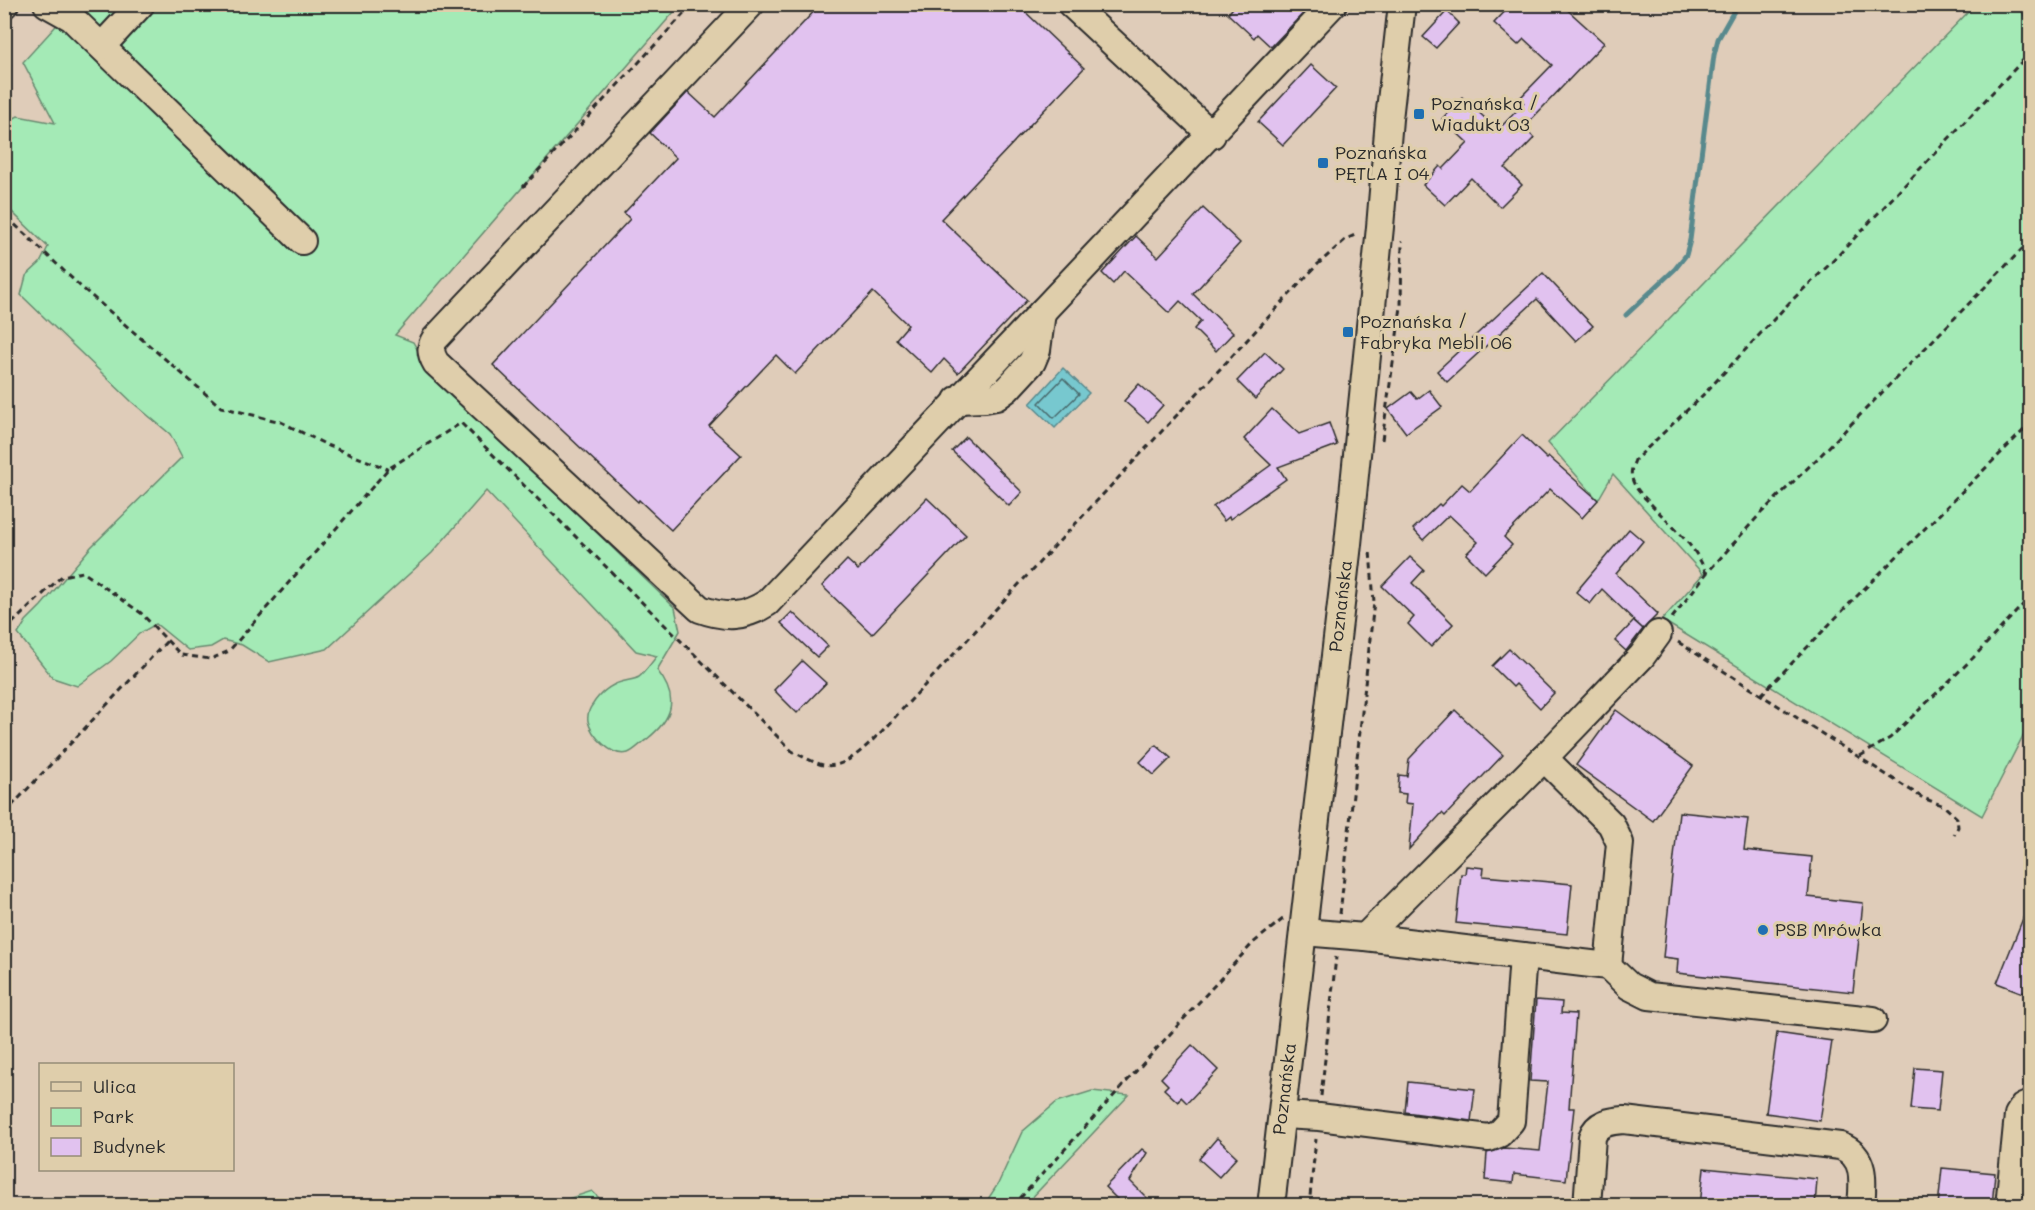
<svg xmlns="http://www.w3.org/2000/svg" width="2035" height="1210" viewBox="0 0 2035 1210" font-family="Mali,sans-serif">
  <rect width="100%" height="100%" fill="#dfccb9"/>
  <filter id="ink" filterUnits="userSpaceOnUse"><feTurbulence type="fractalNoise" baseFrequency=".0167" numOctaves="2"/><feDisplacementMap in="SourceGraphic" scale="12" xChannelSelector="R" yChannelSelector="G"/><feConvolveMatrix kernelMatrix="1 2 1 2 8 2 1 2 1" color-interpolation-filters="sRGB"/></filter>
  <g filter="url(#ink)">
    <g fill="#a4eab6" stroke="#688a70" stroke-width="1.5">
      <path d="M75 5H680L395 335 413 342 430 372 675 608 680 631 657 670C679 698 674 718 646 740 641 743 634 751 628 753 612 758 591 735 588 721 587 714 589 709 593 704 599 694 610 685 621 682 627 680 634 680 639 677 645 672 651 663 657 656L636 651 486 491 432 553 327 649 269 662 242 645 223 640 211 647 188 650 156 624 140 633 111 661 77 686 53 678 18 634 26 621 41 606 91 547 182 457 170 434 132 402 21 295 26 276 40 263 48 247 9 209 5 196V123L18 116 55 123 23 62Z"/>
      <path d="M1975 5H2020L2030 32V722L1982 816 1662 620 1703 574 1613 474 1598 500 1548 443Z"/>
      <path d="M1092 1091 1129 1095 1025 1205H984L998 1184 1022 1132 1057 1102Z"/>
      <path d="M592 1191 606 1205H555L559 1202Z"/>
    </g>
    <path fill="#77c8cf" stroke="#59898d" stroke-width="1.5" d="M1063 368 1089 393 1055 428 1030 404Z"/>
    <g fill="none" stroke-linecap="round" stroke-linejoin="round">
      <path stroke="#496a6d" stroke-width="1.5" d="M1063 378 1079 394 1054 418 1039 403Z"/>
      <path stroke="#59898d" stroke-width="5" d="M1626 315 1675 269 1686 255 1690 240 1714 55 1718 39 1738 4"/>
    </g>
    <g fill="#e1c2ef" stroke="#2b2b2b" stroke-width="1.5">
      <path d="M821 4H1017L1084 68 941 219 1027 300 958 373 944 359 932 373 896 339 908 325 873 292 795 374 776 355 709 426 741 455 671 530 639 500 638 502 493 365 630 219 624 213 676 158 650 133 688 92 715 117Z"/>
      <path d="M1236 4H1312L1271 47 1257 34 1254 38 1228 14Z"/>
      <path d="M1512 4H1561L1604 43 1524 127 1534 138 1505 168 1522 185 1500 207 1471 178 1445 205 1423 185 1440 166 1443 169 1468 143 1442 119 1462 97 1498 130 1524 103 1519 99 1552 65 1524 39 1518 45 1494 23Z"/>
      <path d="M1447 11 1459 23 1436 48 1423 37Z"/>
      <path d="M1311 65 1336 88 1283 145 1258 122Z"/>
      <path d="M1203 208 1240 243 1193 294 1233 333 1216 351 1194 329 1201 321 1180 301 1169 313 1124 271 1113 284 1102 273 1136 236 1158 257Z"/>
      <path d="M1543 273 1593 326 1576 341 1537 299 1447 382 1437 371Z"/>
      <path d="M1265 352 1283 369 1255 399 1237 381Z"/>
      <path d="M1139 384 1163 405 1148 422 1124 401Z"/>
      <path d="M1429 390 1442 407 1406 433 1388 409 1411 392 1417 399Z"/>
      <path d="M1272 409 1299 434 1329 423 1337 445 1278 467 1286 479 1230 519 1229 517 1224 521 1213 507 1271 465 1244 439Z"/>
      <path d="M1522 435 1547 459 1549 457 1598 500 1582 518 1550 489 1504 537 1512 545 1485 573 1466 554 1478 542 1449 515 1423 540 1413 529 1439 504 1441 506 1462 484 1470 491Z"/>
      <path d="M966 437 1022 492 1009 506 952 451Z"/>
      <path d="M927 498 966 535 872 634 822 586 847 560 858 570Z"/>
      <path d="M1629 529 1643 541 1616 574 1658 614 1643 629 1602 589 1590 604 1576 592Z"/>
      <path d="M1410 557 1424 570 1412 583 1453 624 1431 647 1408 624 1414 617 1382 586Z"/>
      <path d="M792 612 828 646 817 657 781 623Z"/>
      <path d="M1634 621 1643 629 1626 651 1615 641Z"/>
      <path d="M1509 649 1554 693 1540 708 1516 684 1513 687 1492 666Z"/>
      <path d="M802 661 826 683 797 713 774 690Z"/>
      <path d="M1455 710 1503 755 1445 816 1442 813 1409 849 1413 804 1405 803 1406 794 1398 793 1399 775 1407 776 1409 759Z"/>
      <path d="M1616 710 1693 766 1653 821 1576 765Z"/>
      <path d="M1156 745 1171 758 1154 775 1140 762Z"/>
      <path d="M1679 812 1748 819 1744 850 1812 857 1808 897 1863 903 1853 992 1677 973 1678 959 1663 957Z"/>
      <path d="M1466 866 1484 868 1483 876 1572 884 1567 934 1456 923 1461 874H1465Z"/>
      <path d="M2030 901 2031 975 2023 993 1997 983Z"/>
      <path d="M1536 1000 1562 1002 1561 1013 1576 1014 1569 1108H1574L1566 1180 1514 1174 1513 1183 1485 1180 1487 1153 1504 1148 1540 1151 1548 1082 1530 1081Z"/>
      <path d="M1777 1033 1832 1041 1820 1121 1766 1113Z"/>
      <path d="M1192 1045 1218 1070 1187 1103 1181 1097 1178 1102 1164 1089 1168 1085 1161 1078Z"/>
      <path d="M1915 1068 1942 1070 1938 1111 1911 1109Z"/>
      <path d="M1408 1082 1475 1089 1471 1121 1405 1112Z"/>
      <path d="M1217 1138 1237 1157 1219 1177 1199 1159Z"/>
      <path d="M1142 1149 1147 1153 1130 1181 1147 1198 1140 1206H1124L1105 1187Z"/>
      <path d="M1704 1168 1817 1179 1815 1206H1700Z"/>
      <path d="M1942 1168 1995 1173 1992 1206H1938Z"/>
    </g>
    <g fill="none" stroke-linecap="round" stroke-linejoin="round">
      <defs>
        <g id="minor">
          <path d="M47 4 72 18 79 25 302 241"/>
          <path d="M751 4 435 339C429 348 431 355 436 363L700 609C725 618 744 618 767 603L1333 4"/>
          <path d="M1071 4 1212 135"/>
          <path d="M4 5 5 4"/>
          <path d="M102 46 141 4"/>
          <path d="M957 400 985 399 996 397 1007 389 1032 362 1037 350 1042 312"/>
          <path d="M1544 758 1611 824 1620 843 1608 966"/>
          <path d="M1303 932 1365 937 1544 758 1642 656 1658 634"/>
          <path d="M1365 937 1608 966 1629 986 1649 996 1873 1020"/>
          <path d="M1282 1115 1319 1117 1489 1138 1499 1134 1511 1121 1523 956"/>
          <path id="s1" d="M1271 1206 1348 544 1380 227 1389 119 1402 4"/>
          <path d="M1587 1206 1592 1137C1597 1123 1610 1121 1624 1120L1840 1146C1867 1156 1863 1183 1861 1206"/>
          <path d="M2009 1206 2018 1115 2023 1107 2030 1104"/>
        </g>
      </defs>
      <use href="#minor" stroke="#2b2b2b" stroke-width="30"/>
      <g stroke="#2b2b2b" stroke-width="3" stroke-dasharray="6 4.5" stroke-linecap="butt">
        <path d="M4 53 10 65 4 83"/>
        <path d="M523 187 693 4"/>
        <path d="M4 196 10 220 80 286 221 407 281 422 329 446 388 469"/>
        <path d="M1382 440 1401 307 1402 241"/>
        <path d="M1706 574C1698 547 1670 525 1651 504 1644 497 1634 488 1632 478 1630 470 1633 466 1635 460L1705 393 1790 302 1829 265 2027 56H2030"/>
        <path d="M1672 618 1706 574 1761 513 1818 458 2030 241"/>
        <path d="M4 631 62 576 83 572 141 613 181 655 211 659 229 651 388 469 461 423 792 751C802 756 812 762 823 765 846 770 867 745 882 731L1318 264 1346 239 1357 234"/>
        <path d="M1678 642 1923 798 1944 806 1957 818 1958 827 1954 835"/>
        <path d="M1761 695 1852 601 2030 424"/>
        <path d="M1860 756 1890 738 1973 658 2030 597"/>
        <path d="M4 814 167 641"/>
        <path d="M1340 914 1374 602 1370 551"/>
        <path d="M1321 1096 1336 957"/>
        <path d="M1013 1206 1253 943 1283 919"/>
        <path d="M1309 1206 1316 1139"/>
      </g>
      <use href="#minor" stroke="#dfceab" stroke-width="26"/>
    </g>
  </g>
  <g fill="#1f6fb2" stroke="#dfceab" stroke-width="2">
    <rect x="1413" y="108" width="12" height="12" rx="3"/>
    <rect x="1317" y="157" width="12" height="12" rx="3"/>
    <rect x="1342" y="326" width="12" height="12" rx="3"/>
    <circle cx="1763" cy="930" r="6"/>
  </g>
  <g text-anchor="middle" stroke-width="6" stroke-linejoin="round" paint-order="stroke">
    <g font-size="18" fill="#2b2b2b" stroke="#dfceab" text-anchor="start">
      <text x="1431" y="110">Poznańska /<tspan x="1431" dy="21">Wiadukt 03</tspan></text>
      <text x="1335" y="159">Poznańska<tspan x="1335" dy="21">PĘTLA I 04</tspan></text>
      <text x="1360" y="328">Poznańska /<tspan x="1360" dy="21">Fabryka Mebli 06</tspan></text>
      <text x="1775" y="936">PSB Mrówka</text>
    </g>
    <g font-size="18" fill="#2b2b2b" stroke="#dfceab">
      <text dy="6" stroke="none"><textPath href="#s1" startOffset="604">Poznańska</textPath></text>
      <text dy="6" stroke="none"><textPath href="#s1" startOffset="118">Poznańska</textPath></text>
    </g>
  </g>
  <rect width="2035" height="1210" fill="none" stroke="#dfceab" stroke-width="24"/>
  <rect x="12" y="12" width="2011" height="1186" fill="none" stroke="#2b2b2b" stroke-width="2" filter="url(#ink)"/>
  <rect x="39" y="1063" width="195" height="108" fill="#dfceab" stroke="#978d78" stroke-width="1.5"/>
  <rect x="51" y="1082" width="30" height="9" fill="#dfceab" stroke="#978d78" stroke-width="1.5"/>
  <text x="93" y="1093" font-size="18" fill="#2b2b2b">Ulica</text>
  <rect x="51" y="1108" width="30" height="18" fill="#a4eab6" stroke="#978d78" stroke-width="1.5"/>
  <text x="93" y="1123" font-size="18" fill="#2b2b2b">Park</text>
  <rect x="51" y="1138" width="30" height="18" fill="#e1c2ef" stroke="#978d78" stroke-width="1.5"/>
  <text x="93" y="1153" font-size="18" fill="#2b2b2b">Budynek</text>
</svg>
